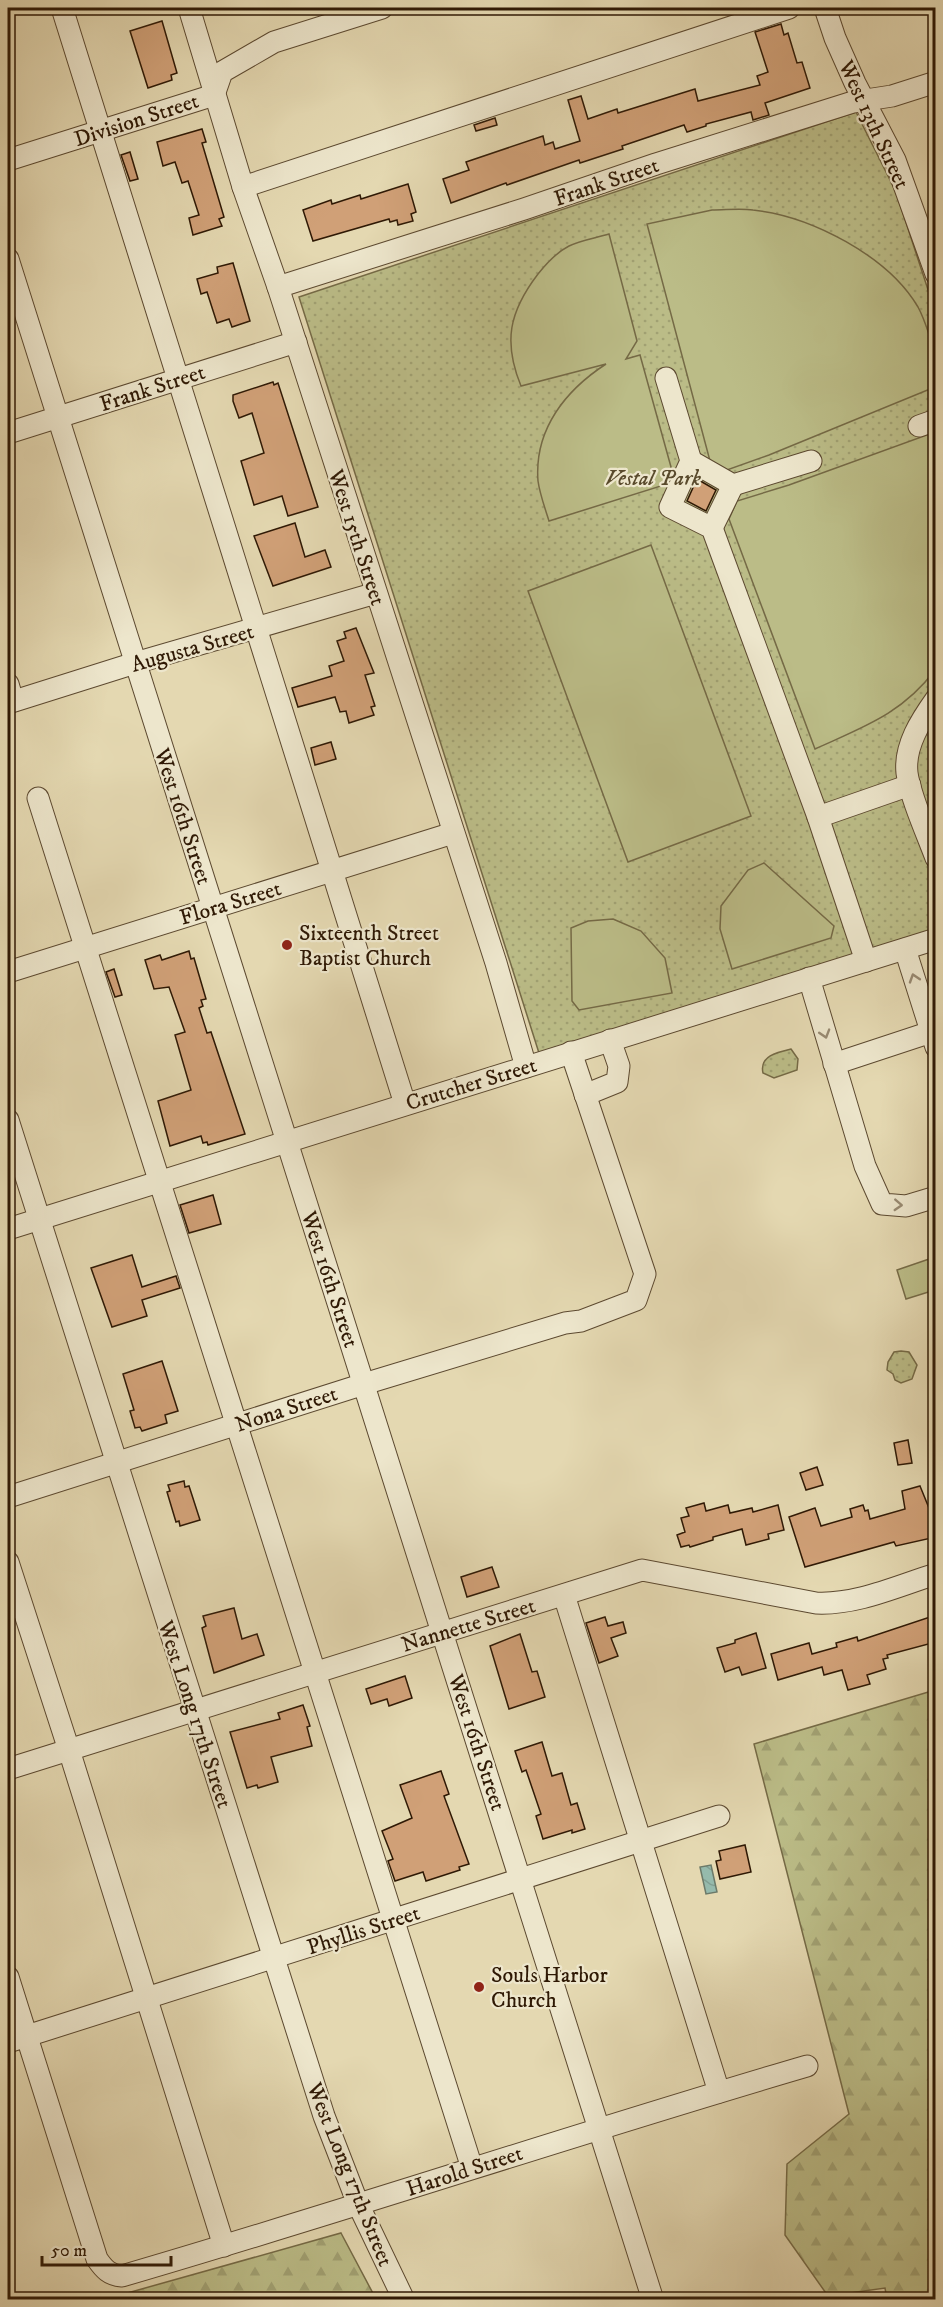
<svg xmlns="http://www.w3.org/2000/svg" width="943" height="2307" viewBox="0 0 943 2307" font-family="'IM FELL DW Pica',serif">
  <defs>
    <pattern id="grass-dots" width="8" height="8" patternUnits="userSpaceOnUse" patternTransform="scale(1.5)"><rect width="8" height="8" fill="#bbbc87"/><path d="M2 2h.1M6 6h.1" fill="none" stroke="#a1a173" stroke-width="1.8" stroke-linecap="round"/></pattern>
    <pattern id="forest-firs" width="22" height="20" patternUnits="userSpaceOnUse" patternTransform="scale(1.5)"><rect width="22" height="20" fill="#bbbc87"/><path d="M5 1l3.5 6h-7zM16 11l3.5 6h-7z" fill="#a1a173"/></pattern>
    <pattern id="water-waves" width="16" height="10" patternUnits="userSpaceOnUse" patternTransform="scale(1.5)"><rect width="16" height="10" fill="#95baac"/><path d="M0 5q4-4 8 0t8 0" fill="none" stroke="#819f92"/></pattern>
  </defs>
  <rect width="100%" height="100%" fill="#e4d8b1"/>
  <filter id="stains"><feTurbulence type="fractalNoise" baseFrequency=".00333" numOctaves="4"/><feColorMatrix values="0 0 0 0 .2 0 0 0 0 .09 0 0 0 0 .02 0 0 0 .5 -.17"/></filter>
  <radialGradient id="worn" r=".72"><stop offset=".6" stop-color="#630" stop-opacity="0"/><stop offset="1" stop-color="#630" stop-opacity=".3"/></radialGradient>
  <g fill="url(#grass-dots)" stroke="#756a46" stroke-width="1.5">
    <path d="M856 112 896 192 935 311V929L539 1053 299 297Z"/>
    <path d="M791 1049 798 1059 797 1070 774 1078 763 1073C759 1056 778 1052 791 1049Z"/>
    <path d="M901 1351 909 1352 917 1365 912 1379 901 1383 895 1380 893 1374 887 1370 888 1362 894 1352Z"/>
  </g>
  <g fill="url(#forest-firs)" stroke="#756a46" stroke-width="1.5">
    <path d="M935 1690V2299H887L885 2288 828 2296 785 2235 787 2164 849 2114 754 1744Z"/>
    <path d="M341 2233 376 2299H106Z"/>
  </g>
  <g fill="#bbbc87" stroke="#756a46" stroke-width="1.5">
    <path d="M712 210C726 210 740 208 753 210 811 216 888 256 918 307 924 318 934 347 935 359 937 368 935 378 935 387L769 455 727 470 710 461 647 224Z"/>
    <path d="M609 234 637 341 626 359 640 355 671 467 661 486 549 521C545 508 540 495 538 481 534 429 566 390 606 364L521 386C503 342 509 312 538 274 546 264 557 252 569 246 581 240 596 238 609 234Z"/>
    <path d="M935 432V670C902 714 863 727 815 749L729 519 737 501 789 485Z"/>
    <path d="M651 545 751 816 628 862 528 591Z"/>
    <path d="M764 863 834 926 831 938 732 969 720 929 721 906 748 870Z"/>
    <path d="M613 919 641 931 665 958 672 993 579 1010 572 1001 571 928 588 921Z"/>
    <path d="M932 1258 935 1270V1290L906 1299 897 1270Z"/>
  </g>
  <path fill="url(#water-waves)" stroke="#6c7a69" stroke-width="1.5" d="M711 1865 717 1892 706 1894 700 1867Z"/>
  <g fill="#d0a077" stroke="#2f1905" stroke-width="1.5">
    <path d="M162 21 177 73 171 75 172 80 148 88 130 31Z"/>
    <path d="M781 24 784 35 788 33 797 63 802 62 810 88 765 103 769 115 753 120 751 112 706 124V126L687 132 684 125 622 146 623 149 580 163 579 160 507 185 506 183 451 203 443 179 469 170 466 162 543 136 545 145 553 142 555 149 580 141 568 100 581 96 588 119 617 109 618 113 695 89 698 101 760 85 757 76 768 72 755 32Z"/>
    <path d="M495 118 497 125 476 131 474 125Z"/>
    <path d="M202 129 206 142 202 143 224 217 219 219 222 226 193 235 189 218 199 215 188 181 182 183 175 162 163 166 157 142Z"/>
    <path d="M130 152 138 179 130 181 121 155Z"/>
    <path d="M408 184 416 212 411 214 413 221 398 225 397 220 390 222 389 219 313 241 303 210 331 200 332 204 360 195 361 199Z"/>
    <path d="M233 263 250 321 232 327 229 319 217 323 207 292 201 294 197 279 218 273 217 267Z"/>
    <path d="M273 382 274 385 278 383 318 507 288 516 282 496 254 505 241 461 264 453 252 413 239 418 233 401V395Z"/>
    <path d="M697 479 716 490 706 511 687 501Z"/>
    <path d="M295 523 305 557 325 550 331 567 273 586 254 536Z"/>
    <path d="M356 628 374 673 365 675 375 706 371 707 374 715 349 723 346 711 340 712 335 697 298 707 292 688 332 676 329 666 344 661 337 641 346 638 344 632Z"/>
    <path d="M331 742 336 759 315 765 311 748Z"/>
    <path d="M189 951 191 959 194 958 206 999 201 1000 203 1006 199 1008 207 1033 211 1032 245 1134 208 1145 207 1142 203 1143 201 1136 170 1146 158 1101 191 1090 175 1035 185 1032 169 987 154 989 145 960 160 955 162 960Z"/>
    <path d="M114 969 122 995 115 997 106 972Z"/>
    <path d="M213 1195 221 1224 189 1233 180 1205Z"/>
    <path d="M132 1255 142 1287 176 1276 180 1288 142 1300 147 1316 112 1327 91 1268Z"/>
    <path d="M162 1361 178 1411 165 1415 167 1423 142 1431 140 1427 135 1428 130 1411 134 1410 123 1374Z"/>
    <path d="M908 1440 912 1463 898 1465 894 1443Z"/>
    <path d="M817 1467 823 1485 806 1490 800 1473Z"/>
    <path d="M184 1481 185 1487 189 1486 200 1520 180 1526 179 1521 176 1522 167 1492 170 1491 168 1485Z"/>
    <path d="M920 1486 929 1508 936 1506V1537L896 1546 894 1542 805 1567 789 1517 815 1508 821 1526 852 1517 850 1509 863 1505 865 1511 868 1510 870 1519 905 1509 902 1491Z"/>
    <path d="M704 1503 706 1511 728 1505 730 1513 752 1508 753 1512 778 1505 784 1530 768 1534 769 1539 746 1545 742 1529 713 1537V1540L690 1547 689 1545 681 1547 677 1535 685 1532 681 1518 689 1516 686 1508Z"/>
    <path d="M492 1567 499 1587 467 1597 461 1577Z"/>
    <path d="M234 1608 242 1639 257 1634 264 1655 214 1673 202 1628 206 1626 203 1616Z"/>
    <path d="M936 1615V1642L887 1655 888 1658 883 1659 886 1669 867 1675 870 1684 848 1690 842 1670 824 1675 822 1667 778 1680 771 1654 809 1643 812 1654 837 1647 836 1643 857 1637 858 1641Z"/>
    <path d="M605 1617 608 1626 623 1622 626 1633 611 1638 618 1656 599 1663 586 1623Z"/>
    <path d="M756 1633 766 1668 742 1675 739 1667 725 1672 717 1648 735 1643V1640Z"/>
    <path d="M520 1634 532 1672 537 1671 545 1697 509 1709 490 1646Z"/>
    <path d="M405 1676 412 1698 389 1706 387 1699 371 1704 366 1689Z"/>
    <path d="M303 1705 310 1726 307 1727 312 1746 271 1757 278 1782 258 1788 257 1785 247 1788 230 1732 280 1719 278 1713Z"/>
    <path d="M542 1742 552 1776 562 1773 571 1805 577 1803 585 1829 572 1833V1830L543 1839 536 1816 541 1814 526 1770 522 1772 515 1751Z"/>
    <path d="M441 1771 449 1794 444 1796 469 1864 459 1867 460 1870 426 1881 423 1872 395 1881 388 1861 393 1859 382 1831 412 1818 400 1785Z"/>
    <path d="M745 1845 751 1872 720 1879 716 1861 721 1860 719 1851Z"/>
  </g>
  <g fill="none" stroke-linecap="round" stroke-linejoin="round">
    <defs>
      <g id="minor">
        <path d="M62 8 405 1104"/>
        <path d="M189 8 243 187 278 287 496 963 526 1067"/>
        <path d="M825 8 835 38 855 83 895 160 936 274"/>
        <path d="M8 160 214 95 222 72 274 42 382 8"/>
        <path d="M243 187 789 8"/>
        <path d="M8 259 653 2300"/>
        <path d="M278 287 524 209 656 164 853 102 892 96 936 82"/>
        <path d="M666 378 691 461 670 507 712 528 818 817 866 961"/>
        <path d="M919 426 936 420"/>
        <path d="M8 433 296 342"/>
        <path d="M691 461 733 485 811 461"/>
        <path d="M712 528 733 485"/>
        <path d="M8 684 13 701"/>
        <path d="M936 699C921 720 904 746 907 773 910 796 927 834 936 858"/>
        <path d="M8 703 135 663 376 593"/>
        <path d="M38 798 472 2168"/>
        <path d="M818 817 910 785"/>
        <path d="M905 949 936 1047"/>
        <path d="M8 972 453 833"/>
        <path d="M809 978 865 1166 882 1204 906 1206 936 1197"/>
        <path d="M834 1064 931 1032"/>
        <path d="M585 1095 617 1082 619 1066 610 1040"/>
        <path d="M8 1120 324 2116 358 2204 404 2300"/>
        <path d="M8 1229 936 939"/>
        <path d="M8 1497 364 1384 565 1323 581 1321 636 1300 645 1274 571 1052"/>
        <path d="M8 1562 69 1750 224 2246"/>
        <path d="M564 1595 719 2092"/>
        <path d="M8 1769 642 1570 816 1603C857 1605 897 1586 936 1574"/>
        <path d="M8 1977 97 2259C104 2269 109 2275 122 2276 352 2209 578 2133 807 2066"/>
        <path d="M8 2042 719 1816"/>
      </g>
    </defs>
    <use href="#minor" stroke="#5c4930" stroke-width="23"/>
    <use href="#minor" stroke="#ede6cc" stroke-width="21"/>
  </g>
  <defs><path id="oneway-chevron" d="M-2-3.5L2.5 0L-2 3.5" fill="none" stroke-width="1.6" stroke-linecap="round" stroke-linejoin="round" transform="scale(1.5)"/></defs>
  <g stroke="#988a72">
    <use href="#oneway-chevron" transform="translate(914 978) rotate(-108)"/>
    <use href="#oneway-chevron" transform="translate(825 1034) rotate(73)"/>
    <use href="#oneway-chevron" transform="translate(898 1205) rotate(3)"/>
  </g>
  <g fill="#8f2418" stroke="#ede6cc" stroke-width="2">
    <circle cx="287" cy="945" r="6"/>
    <circle cx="479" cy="1987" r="6"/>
  </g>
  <g text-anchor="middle" stroke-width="4.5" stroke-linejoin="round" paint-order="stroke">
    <g font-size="22" fill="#2f1905" stroke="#ede6cc">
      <text transform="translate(136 119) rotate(-18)" y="8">Division Street</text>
      <text transform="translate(875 124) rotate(65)" y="8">West 13th Street</text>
      <text transform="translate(606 181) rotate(-19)" y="8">Frank Street</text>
      <text transform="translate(152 387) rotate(-18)" y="8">Frank Street</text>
      <text transform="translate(358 537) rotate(72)" y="8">West 15th Street</text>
      <text transform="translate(192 647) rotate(-16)" y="8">Augusta Street</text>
      <text transform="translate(184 816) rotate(72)" y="8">West 16th Street</text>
      <text transform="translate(230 902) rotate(-17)" y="8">Flora Street</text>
      <text transform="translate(471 1083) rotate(-17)" y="8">Crutcher Street</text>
      <text transform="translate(331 1279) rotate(72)" y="8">West 16th Street</text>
      <text transform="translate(286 1408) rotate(-18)" y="8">Nona Street</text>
      <text transform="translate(468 1624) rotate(-17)" y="8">Nannette Street</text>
      <text transform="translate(196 1714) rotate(72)" y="8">West Long 17th Street</text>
      <text transform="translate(478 1742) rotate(72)" y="8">West 16th Street</text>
      <text transform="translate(363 1929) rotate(-18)" y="8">Phyllis Street</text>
      <text transform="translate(464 2170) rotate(-18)" y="8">Harold Street</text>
      <text transform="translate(351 2174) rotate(68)" y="8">West Long 17th Street</text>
    </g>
    <g font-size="22" font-style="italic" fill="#594a2c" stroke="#ede6cc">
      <text x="653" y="485">Vestal Park</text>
    </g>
    <g font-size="22" fill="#2f1905" stroke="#ede6cc" text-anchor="start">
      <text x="299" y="940">Sixteenth Street<tspan x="299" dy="25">Baptist Church</tspan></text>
      <text x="491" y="1982">Souls Harbor<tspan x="491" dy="25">Church</tspan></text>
    </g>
  </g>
  <rect width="943" height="2307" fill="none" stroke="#e4d8b1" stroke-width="30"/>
  <rect x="9" y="9" width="925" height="2289" fill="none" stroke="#2f1905" stroke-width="3"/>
  <rect x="15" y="15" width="913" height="2277" fill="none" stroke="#2f1905" stroke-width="1.5"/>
  <path d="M42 2256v9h129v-9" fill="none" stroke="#2f1905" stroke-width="3"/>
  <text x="51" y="2256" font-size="18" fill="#2f1905" stroke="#ede6cc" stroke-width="4.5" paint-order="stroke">50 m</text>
  <rect width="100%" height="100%" filter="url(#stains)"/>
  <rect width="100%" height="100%" fill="url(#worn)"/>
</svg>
